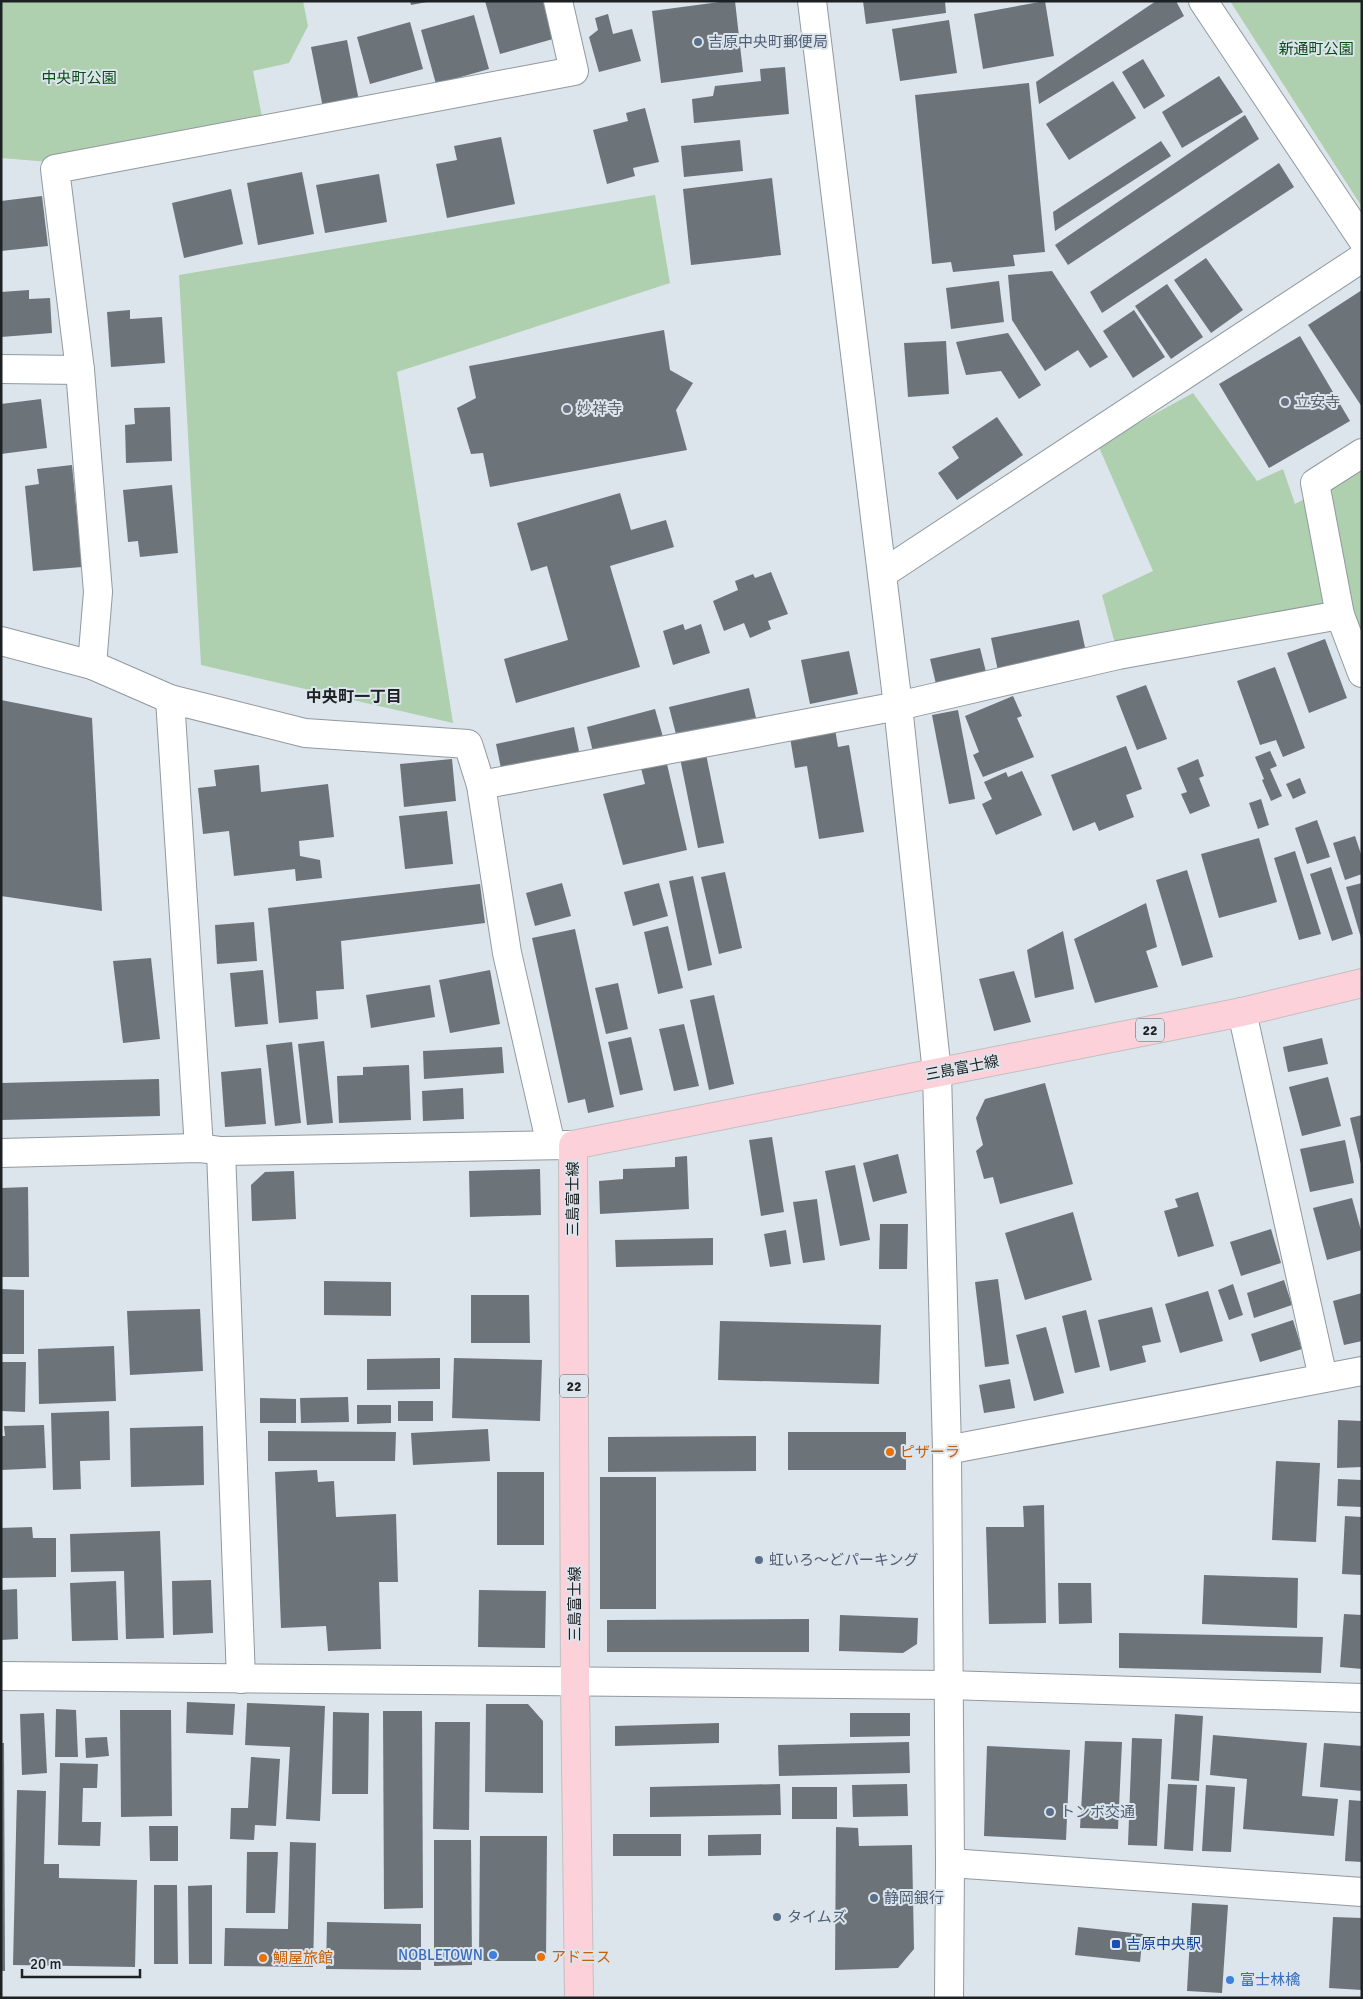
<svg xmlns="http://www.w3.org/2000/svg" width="1363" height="1999" viewBox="0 0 1363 1999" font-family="Signika,'Noto Sans JP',sans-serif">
  <rect width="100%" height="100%" fill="#dce4ec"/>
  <g fill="#aed0ae">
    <path d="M1 1H303L308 26 289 63 253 71 263 122 50 162 1 158Z"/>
    <path d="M1230 1H1362V207Z"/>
    <path d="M655 195 670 283 397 372 453 723 201 665 179 275Z"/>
    <path d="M1193 393 1257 481 1283 469 1295 504 1336 483 1362 466V637L1340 615 1118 655 1102 595 1153 571 1098 445Z"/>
  </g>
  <g fill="#6c747a">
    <path d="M410 1H427V2L411 5Z"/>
    <path d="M485 1H543L553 39 500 54Z"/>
    <path d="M727 1H735L743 72 661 83 652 11Z"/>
    <path d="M863 1H945L946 13 866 24Z"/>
    <path d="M1045 1 1054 56 983 69 974 14Z"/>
    <path d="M1156 1H1176L1184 16 1039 104 1036 82Z"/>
    <path d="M608 14 613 34 632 29 641 61 599 72 589 37 598 30 595 18Z"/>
    <path d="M474 15 489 69 436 84 421 30Z"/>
    <path d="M949 20 957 73 900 81 892 29Z"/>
    <path d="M410 22 423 69 370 84 357 37Z"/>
    <path d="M347 40 359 101 323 108 311 47Z"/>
    <path d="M1143 59 1165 96 1144 109 1122 72Z"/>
    <path d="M785 67 789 114 694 123 692 99 713 96 715 86 761 81 760 69Z"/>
    <path d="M1219 76 1243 112 1182 148 1162 112Z"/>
    <path d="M1113 81 1136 118 1069 160 1046 124Z"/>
    <path d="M1029 83 1045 252 1013 255 1015 266 953 272 951 262 932 264 915 95Z"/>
    <path d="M645 108 659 162 633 168 635 176 607 184 593 130 628 121 626 113Z"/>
    <path d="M1245 115 1259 139 1068 265 1055 245Z"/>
    <path d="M501 137 515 204 447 218 436 164 457 160 454 146Z"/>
    <path d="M740 140 743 171 684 177 681 146Z"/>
    <path d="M1161 141 1171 156 1055 231 1053 212Z"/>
    <path d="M1279 163 1294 187 1102 313 1090 292Z"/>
    <path d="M302 172 314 234 258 245 247 183Z"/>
    <path d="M379 174 387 222 325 233 316 185Z"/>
    <path d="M772 178 781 255 691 265 683 189Z"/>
    <path d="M231 189 243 244 184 258 172 203Z"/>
    <path d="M42 196 48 246 1 251V201Z"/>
    <path d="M1206 258 1243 310 1211 333 1174 280Z"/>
    <path d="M1052 271 1108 357 1090 368 1078 350 1045 371 1012 320 1008 275Z"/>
    <path d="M999 281 1004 322 951 329 946 288Z"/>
    <path d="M1167 284 1203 337 1171 359 1135 306Z"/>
    <path d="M29 290V299L50 298 52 333 1 337V292Z"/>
    <path d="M1362 290V407L1308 325Z"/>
    <path d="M130 310V319L162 317 165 363 111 367 107 312Z"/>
    <path d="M1134 310 1165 357 1133 378 1103 331Z"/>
    <path d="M664 330 670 370 693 383 676 410 687 450 490 487 483 453 471 454 457 408 476 398 469 366Z"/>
    <path d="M1008 333 1041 385 1019 399 1001 371 966 375 956 342Z"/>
    <path d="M1300 336 1350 421 1269 468 1219 384Z"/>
    <path d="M946 341 949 394 908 397 904 343Z"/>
    <path d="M41 399 47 448 1 454V404Z"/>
    <path d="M170 407 172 461 126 463 125 425 135 424 134 408Z"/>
    <path d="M997 417 1023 455 957 500 938 473 959 458 952 447Z"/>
    <path d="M72 465 82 567 33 571 25 486 39 484 37 469Z"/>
    <path d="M172 485 178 553 140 557 138 541 128 542 123 490Z"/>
    <path d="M620 493 631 530 666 520 674 547 610 566 640 667 516 703 504 659 568 640 547 566 531 571 517 523Z"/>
    <path d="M771 572 788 614 768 621 771 629 750 638 744 623 724 631 713 601 738 590 735 581 753 574 755 578Z"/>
    <path d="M1079 620 1086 652 998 671 991 638Z"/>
    <path d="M683 624 685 630 701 624 710 653 673 665 663 631Z"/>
    <path d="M1325 639 1347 698 1309 713 1287 653Z"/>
    <path d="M980 648 986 672 936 684 930 659Z"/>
    <path d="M849 651 858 694 810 704 801 660Z"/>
    <path d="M1275 667 1305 748 1283 757 1276 740 1260 745 1237 681Z"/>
    <path d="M1146 685 1167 739 1137 750 1116 696Z"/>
    <path d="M749 688 756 718 677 738 669 707Z"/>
    <path d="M1013 696 1022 716 1017 718 1034 757 983 777 973 755 979 752 965 716Z"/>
    <path d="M1 700 92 718 102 911 1 896Z"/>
    <path d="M655 709 663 737 594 756 587 727Z"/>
    <path d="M958 710 975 799 949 804 932 715Z"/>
    <path d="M834 723 838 747 849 745 864 832 819 839 807 766 795 768 789 731Z"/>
    <path d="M574 727 580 756 502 773 496 744Z"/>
    <path d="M1126 746 1142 789 1126 795 1134 817 1099 831 1095 822 1073 831 1051 775Z"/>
    <path d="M705 749 724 843 698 848 679 753Z"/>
    <path d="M1270 751 1277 766 1270 769 1282 796 1271 801 1262 780 1264 779 1255 757Z"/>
    <path d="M452 759 456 801 404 807 400 764Z"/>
    <path d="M1198 759 1204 776 1199 778 1210 806 1190 814 1181 794 1187 792 1177 768Z"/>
    <path d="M667 764 687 850 623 865 603 794 645 784 641 768Z"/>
    <path d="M259 765 261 792 328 784 334 837 299 841 300 856 320 860 322 878 296 881 295 869 234 876 229 831 203 834 198 788 216 786 214 770Z"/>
    <path d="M1022 771 1042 815 996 835 982 804 992 799 984 782 1006 772 1008 777Z"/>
    <path d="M1300 778 1306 793 1293 799 1286 784Z"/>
    <path d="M1261 799 1269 825 1258 829 1249 803Z"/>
    <path d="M447 811 453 864 405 869 399 816Z"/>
    <path d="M1317 820 1330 857 1307 864 1295 828Z"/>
    <path d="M1355 836 1362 857V874L1345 880 1333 843Z"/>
    <path d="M1259 838 1277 902 1219 918 1201 854Z"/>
    <path d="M1295 851 1321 934 1299 940 1274 858Z"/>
    <path d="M1331 867 1353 934 1332 941 1310 874Z"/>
    <path d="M1187 870 1213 957 1182 966 1156 880Z"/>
    <path d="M725 872 742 948 719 954 701 877Z"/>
    <path d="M693 876 712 965 688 971 669 881Z"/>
    <path d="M562 883 571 916 535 926 526 893Z"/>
    <path d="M659 883 668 916 633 926 624 892Z"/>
    <path d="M1362 883V938H1361L1346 887Z"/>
    <path d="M480 884 485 923 341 941 344 989 316 991 318 1019 279 1023 268 908Z"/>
    <path d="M1146 903 1157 947 1146 951 1158 987 1095 1003 1074 939Z"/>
    <path d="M254 922 257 961 217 964 215 925Z"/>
    <path d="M668 926 683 988 658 994 644 932Z"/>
    <path d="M575 929 614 1107 588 1113 585 1099 568 1103 532 938Z"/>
    <path d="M1063 931 1074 989 1035 998 1027 950Z"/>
    <path d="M151 958 160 1039 123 1043 113 961Z"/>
    <path d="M263 970 268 1024 235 1027 230 973Z"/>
    <path d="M490 970 500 1024 450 1033 439 980Z"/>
    <path d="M1014 971 1031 1022 994 1031 979 979Z"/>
    <path d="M618 983 628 1029 606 1034 595 988Z"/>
    <path d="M430 985 435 1017 371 1028 366 995Z"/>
    <path d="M714 995 734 1084 709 1090 690 1000Z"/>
    <path d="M684 1024 699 1086 674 1091 659 1029Z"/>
    <path d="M631 1037 643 1090 620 1095 608 1042Z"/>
    <path d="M1322 1038 1328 1064 1288 1072 1283 1047Z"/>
    <path d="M324 1041 333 1123 307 1125 298 1044Z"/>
    <path d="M292 1042 301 1123 275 1126 266 1045Z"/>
    <path d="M502 1047 504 1073 424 1079 423 1051Z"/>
    <path d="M409 1065 411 1120 339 1123 337 1076 363 1075V1067Z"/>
    <path d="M261 1068 266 1124 225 1127 221 1072Z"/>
    <path d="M1328 1077 1341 1126 1302 1136 1289 1087Z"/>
    <path d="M159 1079 160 1116 1 1120V1083Z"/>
    <path d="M1045 1083 1073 1184 1000 1204 993 1177 984 1179 976 1151 983 1145 976 1118 985 1099Z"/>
    <path d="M463 1088 464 1119 423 1121 422 1091Z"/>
    <path d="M1362 1115V1164H1361L1350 1118Z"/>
    <path d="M772 1137 784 1212 761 1216 749 1140Z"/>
    <path d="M1345 1140 1354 1183 1310 1192 1300 1149Z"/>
    <path d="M898 1154 907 1193 873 1202 863 1163Z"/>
    <path d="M687 1156 689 1209 600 1214 599 1181 623 1179V1169L675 1167V1157Z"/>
    <path d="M855 1165 870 1240 840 1246 825 1171Z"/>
    <path d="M540 1169 541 1215 470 1217 469 1171Z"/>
    <path d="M294 1171 296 1219 252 1221 251 1185 265 1172Z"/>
    <path d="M28 1187 29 1277H1V1188Z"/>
    <path d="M1198 1192 1214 1246 1178 1257 1164 1211 1178 1207 1175 1199Z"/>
    <path d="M1352 1198 1362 1234V1250L1327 1260 1313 1208Z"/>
    <path d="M817 1199 825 1260 803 1263 793 1202Z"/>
    <path d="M1073 1212 1092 1280 1025 1300 1005 1233Z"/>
    <path d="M880 1224H908L907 1269H879Z"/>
    <path d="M1271 1229 1281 1263 1241 1276 1230 1242Z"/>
    <path d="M786 1230 791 1264 770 1267 764 1234Z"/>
    <path d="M713 1238V1265L616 1267 615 1240Z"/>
    <path d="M998 1279 1009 1364 985 1367 975 1282Z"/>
    <path d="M1284 1280 1292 1305 1254 1318 1247 1293Z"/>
    <path d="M324 1281 391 1282V1316L324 1315Z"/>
    <path d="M1233 1284 1243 1315 1229 1320 1218 1290Z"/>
    <path d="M1 1289 24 1290V1354H1Z"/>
    <path d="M1208 1291 1223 1341 1180 1353 1165 1304Z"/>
    <path d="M1362 1293V1341L1344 1345 1333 1301Z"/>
    <path d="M471 1295H529L530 1343H471Z"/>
    <path d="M1152 1307 1161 1342 1142 1346 1146 1362 1110 1371 1098 1320Z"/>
    <path d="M200 1309 203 1371 130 1375 127 1311Z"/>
    <path d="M1086 1310 1100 1367 1075 1373 1062 1316Z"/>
    <path d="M1293 1320 1302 1349 1260 1362 1251 1334Z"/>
    <path d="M720 1321 881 1325 879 1384 718 1380Z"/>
    <path d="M1046 1327 1064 1393 1034 1401 1016 1335Z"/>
    <path d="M114 1346 116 1401 39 1404 38 1349Z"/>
    <path d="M440 1358V1389L367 1390V1359Z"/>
    <path d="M454 1358 542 1360 540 1421 452 1418Z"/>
    <path d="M1 1362H26L25 1412 1 1411Z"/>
    <path d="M1010 1379 1015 1408 984 1413 979 1385Z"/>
    <path d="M348 1397 349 1422 301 1423 300 1398Z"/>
    <path d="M260 1398 296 1399V1423H260Z"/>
    <rect x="398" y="1401" width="35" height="20"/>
    <path d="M357 1405H391V1423L357 1424Z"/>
    <path d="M109 1411 110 1460 80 1461 81 1489 53 1490 51 1413Z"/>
    <path d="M1338 1420 1362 1421V1467L1337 1468Z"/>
    <path d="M44 1425 46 1468 1 1470V1436H5L4 1426Z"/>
    <path d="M203 1426 204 1485 131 1487 130 1428Z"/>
    <path d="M488 1429 490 1461 413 1465 411 1433Z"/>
    <path d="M268 1431 396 1432 395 1461H268Z"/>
    <rect x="788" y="1432" width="118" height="38"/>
    <path d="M756 1436V1471L608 1472V1437Z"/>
    <path d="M1276 1461 1320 1463 1316 1542 1272 1540Z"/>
    <path d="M317 1470 318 1482 334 1481 336 1517 396 1514 398 1582H379L381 1649 328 1651 326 1626 281 1628 275 1472Z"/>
    <rect x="497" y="1472" width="47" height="73"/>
    <rect x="600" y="1477" width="56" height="132"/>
    <path d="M1338 1479 1362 1480V1507L1337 1506Z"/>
    <path d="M1044 1505 1046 1623 989 1624 986 1527H1024L1023 1506Z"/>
    <path d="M1345 1516 1362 1517V1575L1342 1574Z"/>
    <path d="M32 1527 33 1538H56V1577L1 1578V1528Z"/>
    <path d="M160 1531 164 1638 126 1639 124 1571 71 1572 70 1534Z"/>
    <path d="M1204 1575 1298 1578 1297 1628 1202 1624Z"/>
    <path d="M211 1580 213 1633 173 1635 172 1581Z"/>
    <path d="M116 1581 118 1640 72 1641 70 1583Z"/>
    <path d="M1058 1583H1091L1092 1623 1059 1624Z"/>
    <path d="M17 1589 18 1639 1 1640V1590Z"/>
    <path d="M479 1590 546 1591 545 1648 478 1647Z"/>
    <path d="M1344 1614 1362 1615V1669L1340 1667Z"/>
    <path d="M840 1615 918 1618 917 1644 903 1653 839 1651Z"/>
    <path d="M809 1619V1652H607V1620Z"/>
    <path d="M1119 1633 1323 1637 1321 1673 1119 1668Z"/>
    <path d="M187 1702 235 1704 233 1735 186 1733Z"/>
    <path d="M247 1703 325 1706 320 1821 286 1819 290 1747 245 1745Z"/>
    <path d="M486 1704H528L543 1721V1793L485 1792Z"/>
    <path d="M56 1709 76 1710 78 1757H55Z"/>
    <path d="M120 1710H171L172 1816 121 1817Z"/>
    <path d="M383 1711H422L423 1908 384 1909Z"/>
    <path d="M333 1712 369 1713 368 1794H332Z"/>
    <path d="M44 1713 47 1773 22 1775 20 1714Z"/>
    <path d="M850 1713H910V1736L850 1737Z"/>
    <path d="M1175 1714 1203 1716 1199 1781 1171 1779Z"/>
    <path d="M435 1722H470L469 1830 433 1829Z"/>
    <path d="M719 1723V1743L615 1746V1726Z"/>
    <path d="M1213 1735 1307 1743 1302 1796 1338 1799 1334 1836 1243 1829 1247 1779 1210 1775Z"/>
    <path d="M107 1737 109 1756 86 1758 85 1738Z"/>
    <path d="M1132 1738 1162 1739 1157 1846 1128 1845Z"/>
    <path d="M1085 1741 1122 1742 1118 1829 1080 1828Z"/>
    <path d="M909 1742 910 1773 779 1776 778 1745Z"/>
    <path d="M1 1743H4L5 1971H1Z"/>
    <path d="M1324 1743 1362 1746V1791L1320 1787Z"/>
    <path d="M987 1746 1070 1750 1066 1840 984 1836Z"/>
    <path d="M251 1757 280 1759 276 1826 255 1825 254 1840 230 1839 231 1808H248Z"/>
    <path d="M60 1763 98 1764 97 1788H83L82 1822H101L100 1846 58 1845Z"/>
    <path d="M780 1784 781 1815 650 1817V1787Z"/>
    <path d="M907 1784 908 1816 853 1817 852 1785Z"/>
    <path d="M1168 1784 1197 1785 1193 1851 1164 1849Z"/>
    <path d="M1206 1785 1235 1787 1231 1852 1202 1851Z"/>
    <rect x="792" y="1787" width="45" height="32"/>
    <path d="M17 1790 46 1791 44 1864H59V1878L137 1880 135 1967 13 1965Z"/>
    <path d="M1349 1800 1362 1801V1862L1345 1861Z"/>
    <path d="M149 1826H178V1861H150Z"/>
    <path d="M836 1827 858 1828 859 1846 912 1845 914 1949 898 1968 835 1970Z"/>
    <rect x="613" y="1834" width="68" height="22"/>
    <path d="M761 1834V1855L708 1856V1835Z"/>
    <path d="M480 1836H547L546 1961H479Z"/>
    <path d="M434 1840H471L472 1965 434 1966Z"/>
    <path d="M290 1842 316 1843 313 1967 224 1966 225 1928 288 1929Z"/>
    <path d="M247 1852H278L275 1913H246Z"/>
    <path d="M154 1885H177L178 1964H154Z"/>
    <path d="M212 1885V1964H189L188 1886Z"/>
    <path d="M1192 1903 1228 1905 1222 1993 1187 1991Z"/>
    <path d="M1333 1917 1362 1918V1990L1329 1988Z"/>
    <path d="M327 1922 421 1924V1970L326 1969Z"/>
    <path d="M1078 1927 1143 1934 1140 1962 1075 1955Z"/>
  </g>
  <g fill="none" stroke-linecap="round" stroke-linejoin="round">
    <defs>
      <g id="minor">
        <path d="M812 1 898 706 937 1073 947 1450 950 1863 949 1998"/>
        <path d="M1203 1 1362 239"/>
        <path d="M1 369 80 370"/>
        <path d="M1362 453 1315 483 1340 615 1362 673"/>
        <path d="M882 574 1362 258"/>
        <path d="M1 641 92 665 170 699 305 733 468 744 481 785 507 953 551 1145"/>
        <path d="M92 665 98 592 80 370 55 169 574 71 558 1"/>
        <path d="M170 699 199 1148"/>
        <path d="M481 785 898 706 1118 655 1340 615"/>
        <path d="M1242 1012 1323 1378"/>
        <path d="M221 1151 241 1679"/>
        <path d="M1 1153 199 1148 221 1151 569 1145"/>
        <path d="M947 1450 1362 1371"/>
        <path d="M1 1676 948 1685 1362 1698"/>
        <path d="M950 1863 1362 1892"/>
      </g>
      <path id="major" d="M579 1998 575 1681 573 1145 1242 1012 1362 983"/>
    </defs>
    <use href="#minor" stroke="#91999f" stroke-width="30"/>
    <use href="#major" stroke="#c0c1c1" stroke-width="30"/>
    <use href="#minor" stroke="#fff" stroke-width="28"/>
    <use href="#major" stroke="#fdd1d9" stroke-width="28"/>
  </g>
  <g fill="#5c6f8a" stroke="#dce4ec" stroke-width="2">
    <circle cx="698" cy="42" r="5"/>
    <circle cx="759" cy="1560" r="5"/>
    <circle cx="1050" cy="1812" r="5"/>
    <circle cx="874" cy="1898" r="5"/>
    <circle cx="777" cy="1917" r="5"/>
  </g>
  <g fill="#6b7280" stroke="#dce4ec" stroke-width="2">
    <circle cx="1285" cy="402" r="5"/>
    <circle cx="567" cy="409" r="5"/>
  </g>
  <g fill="#e8710a" stroke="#dce4ec" stroke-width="2">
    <circle cx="890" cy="1452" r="5"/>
    <circle cx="541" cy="1957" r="5"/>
    <circle cx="263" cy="1958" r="5"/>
  </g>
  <rect fill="#1a4fb4" stroke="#dce4ec" stroke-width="2" x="1111" y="1939" width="10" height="10" rx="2.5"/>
  <g fill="#3f7fe0" stroke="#dce4ec" stroke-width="2">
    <circle cx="493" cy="1955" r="5"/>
    <circle cx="1230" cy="1980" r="5"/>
  </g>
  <g text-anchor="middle" stroke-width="4" stroke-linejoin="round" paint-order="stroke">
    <g fill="#dce4ec" stroke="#575c5f" stroke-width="1">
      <rect x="1136" y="1018.5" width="28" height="23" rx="4"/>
      <rect x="560" y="1374.5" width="28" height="23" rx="4"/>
    </g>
    <g font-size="14" font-weight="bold" fill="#1e2123">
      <text x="1150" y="1035">22</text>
      <text x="574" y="1391">22</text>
    </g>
    <g font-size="15" fill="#4e5e75" stroke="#dce4ec" text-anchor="start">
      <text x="708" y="47">吉原中央町郵便局</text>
      <text x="769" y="1565">虹いろ～どパーキング</text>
      <text x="1060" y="1817">トンボ交通</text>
      <text x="884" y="1903">静岡銀行</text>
      <text x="787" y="1922">タイムズ</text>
    </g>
    <g font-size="15" fill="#084b13" stroke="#dce4ec">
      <text x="1316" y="54">新通町公園</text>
      <text x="79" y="83">中央町公園</text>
    </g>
    <g font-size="15" fill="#5b616d" stroke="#dce4ec" text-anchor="start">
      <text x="1295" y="407">立安寺</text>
      <text x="577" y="414">妙祥寺</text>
    </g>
    <g font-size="15" fill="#1e2123" stroke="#dce4ec">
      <text transform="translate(962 1068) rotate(-11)" y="5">三島富士線</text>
      <text transform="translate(573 1199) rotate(-90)" y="5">三島富士線</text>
      <text transform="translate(575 1604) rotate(-90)" y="5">三島富士線</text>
    </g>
    <g font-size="15" fill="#c56008" stroke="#dce4ec" text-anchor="start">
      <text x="900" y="1457">ピザーラ</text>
      <text x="551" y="1962">アドニス</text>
      <text x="273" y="1963">鯛屋旅館</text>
    </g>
    <g font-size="15" fill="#164399" stroke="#dce4ec" text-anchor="start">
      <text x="1126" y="1949">吉原中央駅</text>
    </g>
    <g font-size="15" fill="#366cbe" stroke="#dce4ec" text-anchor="end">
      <text x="483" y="1960">NOBLETOWN</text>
      <text x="1240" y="1985" text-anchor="start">富士林檎</text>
    </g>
    <g font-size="16" font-weight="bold" fill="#1e2123" stroke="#dce4ec">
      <text x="354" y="702">中央町一丁目</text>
    </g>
  </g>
  <rect width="1363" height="1999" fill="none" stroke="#1e2123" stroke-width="5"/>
  <path d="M22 1969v8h118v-8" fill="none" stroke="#1e2123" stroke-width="2.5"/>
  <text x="30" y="1969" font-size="15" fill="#1e2123" stroke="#dce4ec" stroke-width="4" paint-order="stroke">20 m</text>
</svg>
